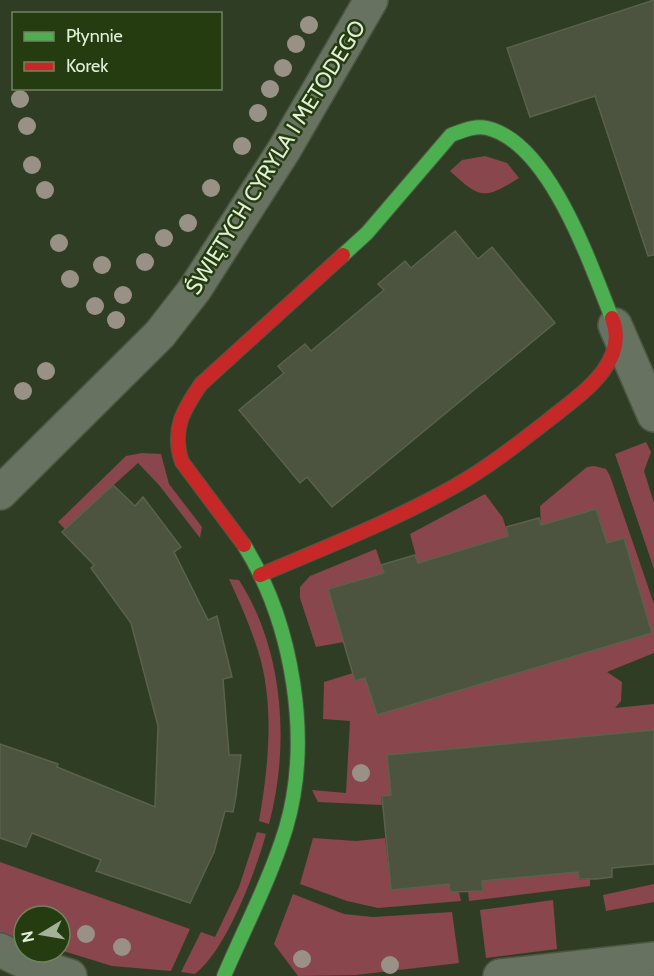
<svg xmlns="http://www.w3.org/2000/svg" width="654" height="976" viewBox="0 0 654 976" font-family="Cabin,sans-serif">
  <rect width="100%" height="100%" fill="#303d25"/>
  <g fill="#89464d">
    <path d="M485 156 507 163 519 178C484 200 480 199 450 171L462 160Z"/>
    <path d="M646 442 651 452 644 471 654 503V569L615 454Z"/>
    <path d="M142 453 161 454 169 484 202 527 200 538 159 485 138 463 65 529 58 522 126 456Z"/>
    <path d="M594 466 606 469 610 476 654 604V653L607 672 622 682 621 701 615 708 654 704V730L388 755 391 795 381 796 382 805 318 802 312 790 346 793 350 721 323 719 324 682 353 673 365 678 377 714 652 633 624 538 607 543 597 510 541 525 540 506 587 467Z"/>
    <path d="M485 494 503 518 508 536 418 563 410 534Z"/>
    <path d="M376 549 384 573 329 589 344 642 316 647 300 598V587L310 576Z"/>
    <path d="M229 579 239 580C284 650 290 745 269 824L259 821C268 770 274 712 261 661 253 632 241 605 229 579Z"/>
    <path d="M257 832 266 834C256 871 226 951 195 974L181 972 201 932 215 937 239 887Z"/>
    <path d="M313 838 356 841 385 838 391 890 449 884 450 892H459L461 901 378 908 347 901 300 884Z"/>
    <path d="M0 862 190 929 171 971 112 966 60 950V916H24V940L0 933Z"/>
    <path d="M578 872 579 880 590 879V886L469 901 468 891 483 890 482 881Z"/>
    <path d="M654 884V902L606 911 603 895Z"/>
    <path d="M293 894 344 914 373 917 452 912 459 963 356 975 298 976 274 944Z"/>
    <path d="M553 900 557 949 486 958 480 910Z"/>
  </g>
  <g fill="#4c533e" stroke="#5b624c" stroke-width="1.5">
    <path d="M654 0V255L648 256 595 96 530 117 507 48Z"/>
    <path d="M455 231 478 259 492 247 555 323 332 507 307 477 300 483 239 410 284 373 278 366 305 344 311 351 384 290 378 284 405 261 411 268Z"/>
    <path d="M113 485 135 506 143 497 181 547 174 552 208 620 217 616 232 677 223 679 229 755H241L236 796 233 812 225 811 214 852 190 903 96 871 101 860 32 833 26 847 0 838V744L58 764 57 767 155 807 158 726 131 623 91 568 94 565 62 532Z"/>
    <path d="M596 509 607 543 624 538 652 633 377 715 365 678 355 681 328 589 384 573 381 565 415 555 418 563 508 536 506 527 539 518 541 525Z"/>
    <path d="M654 730V864L612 868V877L597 879H579L578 872 482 881 483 891 450 892 449 884 391 890 382 796 391 795 387 755Z"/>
  </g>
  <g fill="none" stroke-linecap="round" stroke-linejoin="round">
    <defs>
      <g id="street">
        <path d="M615 325 654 415"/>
        <path d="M0 493 160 334 195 289 284 150 371 0"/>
        <path d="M0 950 27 963 70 976"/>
        <path d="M500 976 654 959"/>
      </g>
      <g id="fast">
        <path d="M343 255 367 233 451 135C462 131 475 125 487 128 550 143 590 264 612 318"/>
        <path d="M224 976C245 927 270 880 286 828 312 739 293 624 244 545"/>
      </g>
      <g id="jam">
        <path d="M244 545 182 462C171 430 183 410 201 384L343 255"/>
        <path d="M260 575C326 547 393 521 455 486 489 467 520 442 551 418 581 394 630 362 612 318"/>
      </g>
    </defs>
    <use href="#street" stroke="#4c5743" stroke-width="36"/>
    <use href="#fast" stroke="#4c5743" stroke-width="16"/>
    <use href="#jam" stroke="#4c5743" stroke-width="16"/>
    <use href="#street" stroke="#677360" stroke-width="33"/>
    <use href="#fast" stroke="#4caf50" stroke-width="14"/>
    <use href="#jam" stroke="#c62828" stroke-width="14"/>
  </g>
  <g fill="#999086">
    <circle cx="309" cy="25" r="9"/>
    <circle cx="296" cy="44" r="9"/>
    <circle cx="283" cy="68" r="9"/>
    <circle cx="270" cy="89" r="9"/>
    <circle cx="20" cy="99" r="9"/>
    <circle cx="258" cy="113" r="9"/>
    <circle cx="27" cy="126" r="9"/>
    <circle cx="242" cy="146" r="9"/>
    <circle cx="32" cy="165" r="9"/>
    <circle cx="211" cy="188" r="9"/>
    <circle cx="45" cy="190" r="9"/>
    <circle cx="188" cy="223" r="9"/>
    <circle cx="164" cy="238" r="9"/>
    <circle cx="59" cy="243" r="9"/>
    <circle cx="145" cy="262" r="9"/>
    <circle cx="102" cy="265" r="9"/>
    <circle cx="70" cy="279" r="9"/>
    <circle cx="123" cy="295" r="9"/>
    <circle cx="95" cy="306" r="9"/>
    <circle cx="116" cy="320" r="9"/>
    <circle cx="46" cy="371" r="9"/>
    <circle cx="23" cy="391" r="9"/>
    <circle cx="361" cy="773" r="9"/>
    <circle cx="86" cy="934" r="9"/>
    <circle cx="122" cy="947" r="9"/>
    <circle cx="302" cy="959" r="9"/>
    <circle cx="390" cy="965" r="9"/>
  </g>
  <g text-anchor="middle" stroke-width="5" stroke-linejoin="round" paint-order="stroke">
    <g font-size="22" fill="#e1f0d7" stroke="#253c10">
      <text transform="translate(275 157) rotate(-58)" y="8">ŚWIĘTYCH CYRYLA I METODEGO</text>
    </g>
  </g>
  <rect x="12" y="12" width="210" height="78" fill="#253c10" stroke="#708460" stroke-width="1.5"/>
  <rect x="24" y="32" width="30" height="9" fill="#4caf50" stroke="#708460" stroke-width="1.5"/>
  <text x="66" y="42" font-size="18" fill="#e1f0d7">Płynnie</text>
  <rect x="24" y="62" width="30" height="9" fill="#c62828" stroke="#708460" stroke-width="1.5"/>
  <text x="66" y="72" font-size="18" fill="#e1f0d7">Korek</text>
  <g transform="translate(42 934) rotate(259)"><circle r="28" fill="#253c10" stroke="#708460" stroke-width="1.5"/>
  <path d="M0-4.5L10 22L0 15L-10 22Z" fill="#a3b199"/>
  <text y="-9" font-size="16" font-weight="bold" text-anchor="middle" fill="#e1f0d7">N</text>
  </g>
</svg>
